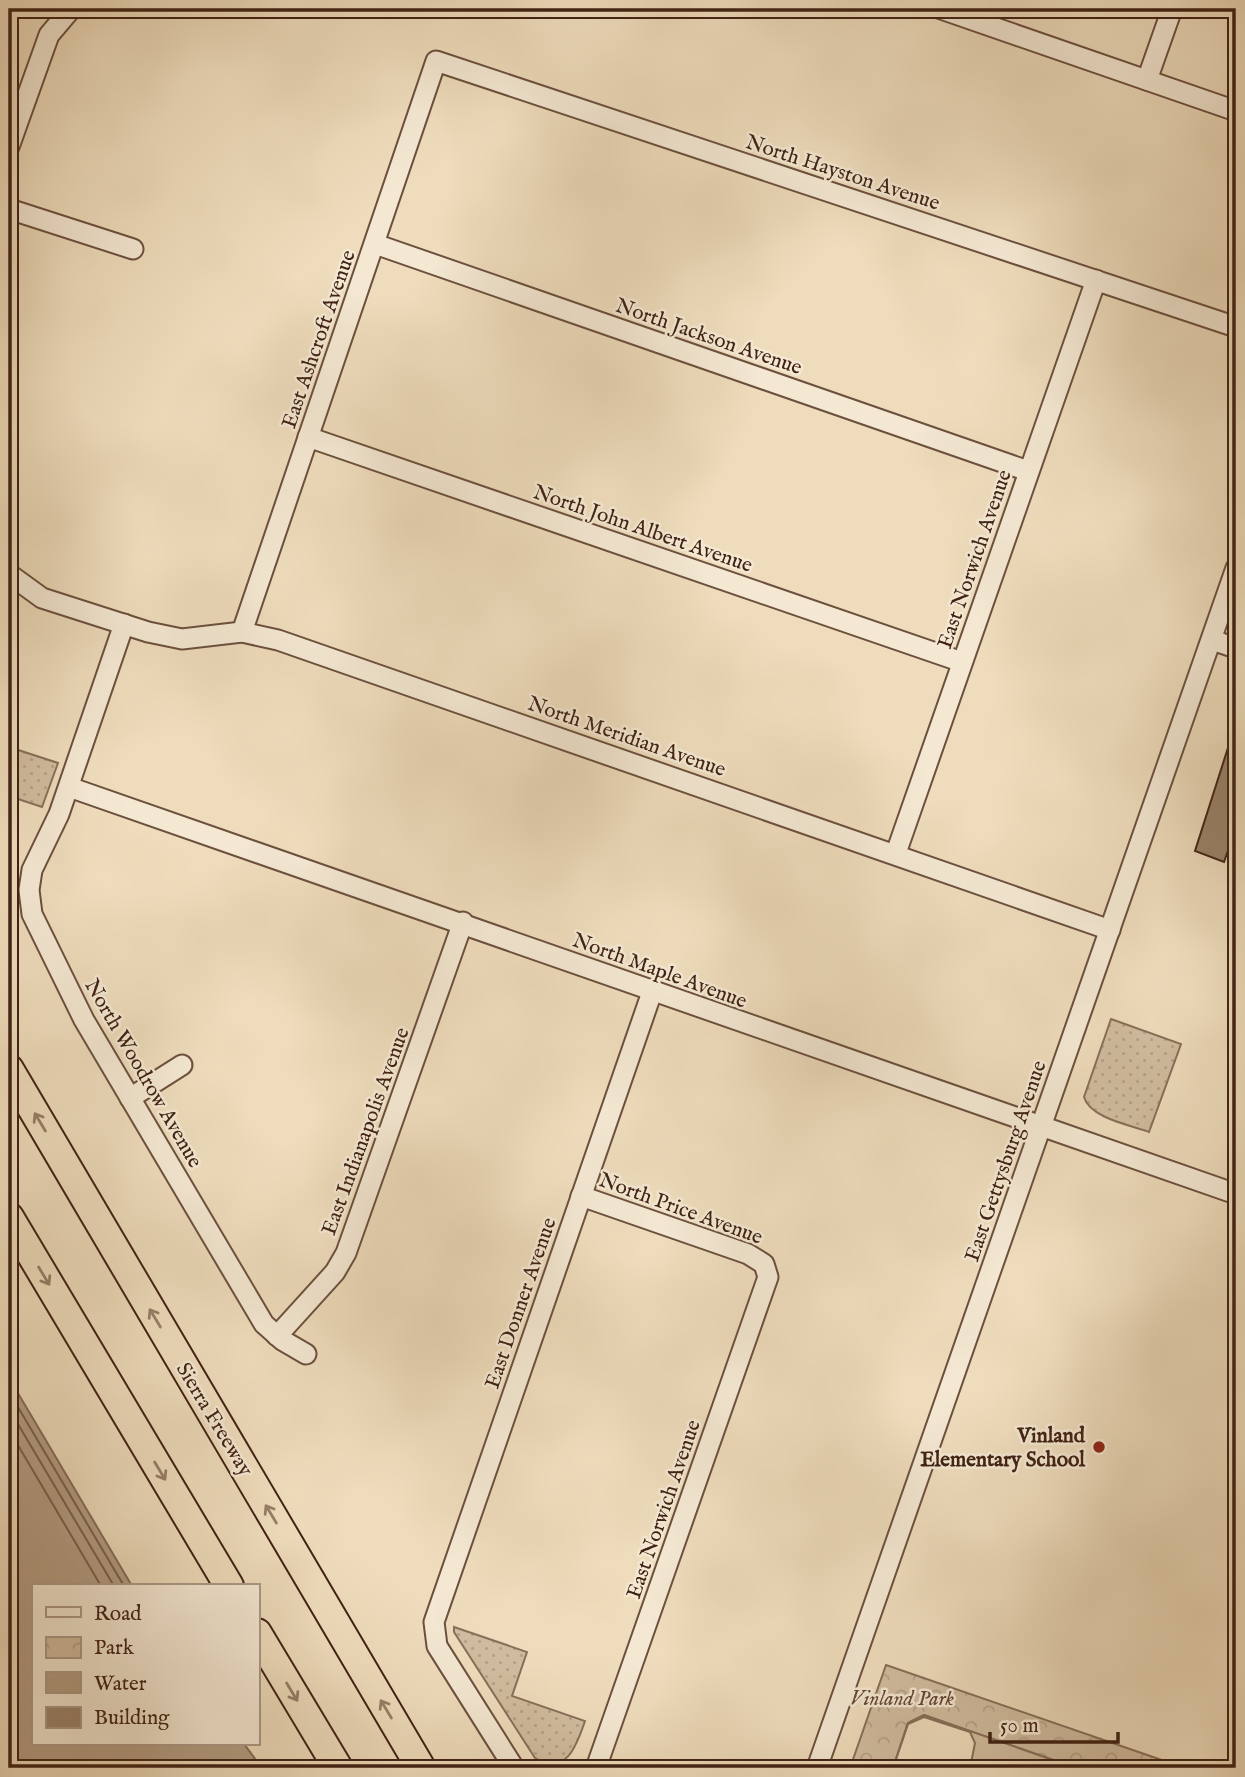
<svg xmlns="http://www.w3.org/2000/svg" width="1245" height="1777" viewBox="0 0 1245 1777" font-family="'IM FELL English',serif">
  <defs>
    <pattern id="grass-dots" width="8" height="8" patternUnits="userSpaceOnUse" patternTransform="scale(1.75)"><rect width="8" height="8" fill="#d0bc9f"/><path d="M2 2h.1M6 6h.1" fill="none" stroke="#b4a188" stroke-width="1.8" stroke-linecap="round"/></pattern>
    <pattern id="park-crowns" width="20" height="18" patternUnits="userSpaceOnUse" patternTransform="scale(1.75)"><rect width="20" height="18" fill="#d0bc9f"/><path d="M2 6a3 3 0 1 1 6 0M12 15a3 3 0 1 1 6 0" fill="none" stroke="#b4a188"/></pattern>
  </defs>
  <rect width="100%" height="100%" fill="#eedcbc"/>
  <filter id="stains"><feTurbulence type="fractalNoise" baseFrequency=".00286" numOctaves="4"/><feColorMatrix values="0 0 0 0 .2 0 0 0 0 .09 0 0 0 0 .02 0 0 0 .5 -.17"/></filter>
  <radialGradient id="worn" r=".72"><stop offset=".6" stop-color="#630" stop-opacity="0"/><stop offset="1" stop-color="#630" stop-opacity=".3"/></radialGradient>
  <g fill="url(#grass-dots)" stroke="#886f5a" stroke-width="2">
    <path d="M9 747 58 763 42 807 9 796Z"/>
    <path d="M1111 1019 1181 1044 1149 1132C1130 1125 1090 1118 1084 1097Z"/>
    <path d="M454 1627 527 1652 512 1696 585 1721C577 1744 567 1777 535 1758L454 1632Z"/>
  </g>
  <path fill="url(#park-crowns)" stroke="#886f5a" stroke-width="2" d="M886 1665 1185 1768H1076L924 1715 908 1723 893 1768H850Z"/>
  <path fill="#d0bc9f" stroke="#886f5a" stroke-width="2" d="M924 1715 1076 1768H970L975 1743 970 1732 924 1717 908 1724 893 1768 908 1723Z"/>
  <path fill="#b39d83" stroke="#856c57" stroke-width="2" d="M9 1378 132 1586H33V1744H244L262 1768H9Z"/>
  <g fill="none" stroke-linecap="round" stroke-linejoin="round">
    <g stroke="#7a604c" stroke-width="2">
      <path d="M9 1392 124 1586"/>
      <path d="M9 1409 114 1586"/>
      <path d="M9 1430 101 1586"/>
    </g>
  </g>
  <path fill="#9a836b" stroke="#402214" stroke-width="2" d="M1234 729 1236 828 1224 862 1195 851Z"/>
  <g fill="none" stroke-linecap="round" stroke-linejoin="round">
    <defs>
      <g id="minor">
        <path d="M941 9 1236 111"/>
        <path d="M1147 80 1172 9"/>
        <path d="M9 147 49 35 71 9"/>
        <path d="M9 209 133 249"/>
        <path d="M375 244 1028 471"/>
        <path d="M308 437 962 662"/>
        <path d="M9 574 42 598 148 632 182 639 242 632 278 640 1110 930"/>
        <path d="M124 624 59 814 32 870 29 890 32 914 84 1020 264 1324 282 1340 306 1354"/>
        <path d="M242 632 436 61 1236 327"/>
        <path d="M1212 640 1236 648"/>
        <path d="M69 787 1236 1194"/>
        <path d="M896 853 1096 280"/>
        <path d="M130 1098 182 1065"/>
        <path d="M581 1196 748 1254 764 1264 768 1277 596 1768"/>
        <path d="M277 1336 335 1272 346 1253 463 922"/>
        <path d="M514 1768 437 1646 434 1622 652 992"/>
        <path d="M817 1768 1236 568"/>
      </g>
      <g id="highway">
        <path d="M9 1069 421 1768"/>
        <path d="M9 1217 229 1586"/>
        <path d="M257 1633 338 1768"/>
      </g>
    </defs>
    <use href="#minor" stroke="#6c503e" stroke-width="23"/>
    <use href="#highway" stroke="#402214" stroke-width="32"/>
    <use href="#minor" stroke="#f4e8d3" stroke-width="19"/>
    <use href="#highway" stroke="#eedcbc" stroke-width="28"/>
  </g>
  <defs><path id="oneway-shaft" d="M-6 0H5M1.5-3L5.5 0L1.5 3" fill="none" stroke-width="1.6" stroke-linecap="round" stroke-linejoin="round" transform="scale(1.75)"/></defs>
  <g stroke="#977f68">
    <use href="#oneway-shaft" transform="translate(40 1122) rotate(-121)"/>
    <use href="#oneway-shaft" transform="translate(44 1276) rotate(59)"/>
    <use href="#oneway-shaft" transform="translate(155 1318) rotate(-121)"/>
    <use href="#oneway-shaft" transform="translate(160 1471) rotate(59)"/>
    <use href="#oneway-shaft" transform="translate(271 1514) rotate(-121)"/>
    <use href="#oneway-shaft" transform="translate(292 1692) rotate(59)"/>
    <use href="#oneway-shaft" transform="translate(386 1709) rotate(-121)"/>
  </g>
  <circle fill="#8f2418" stroke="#f4e8d3" stroke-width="2.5" cx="1099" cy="1447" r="7"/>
  <g text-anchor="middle" stroke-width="5" stroke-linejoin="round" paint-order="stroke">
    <g font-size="21" fill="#402214" stroke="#f4e8d3">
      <text transform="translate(843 172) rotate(18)" y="7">North Hayston Avenue</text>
      <text transform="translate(709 336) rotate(19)" y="7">North Jackson Avenue</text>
      <text transform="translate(318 339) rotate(-71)" y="7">East Ashcroft Avenue</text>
      <text transform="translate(643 528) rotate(19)" y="7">North John Albert Avenue</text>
      <text transform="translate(974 559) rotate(-71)" y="7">East Norwich Avenue</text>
      <text transform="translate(627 736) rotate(19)" y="7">North Meridian Avenue</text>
      <text transform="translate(660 970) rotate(20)" y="7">North Maple Avenue</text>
      <text transform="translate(144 1073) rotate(60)" y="7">North Woodrow Avenue</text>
      <text transform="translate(365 1131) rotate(-70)" y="7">East Indianapolis Avenue</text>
      <text transform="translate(1005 1161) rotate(-71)" y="7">East Gettysburg Avenue</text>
      <text transform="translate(681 1208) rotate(20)" y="7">North Price Avenue</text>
      <text transform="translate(520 1303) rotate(-71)" y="7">East Donner Avenue</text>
      <text transform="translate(215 1419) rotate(59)" y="7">Sierra Freeway</text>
      <text transform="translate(663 1509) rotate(-71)" y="7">East Norwich Avenue</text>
    </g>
    <g font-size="21" font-weight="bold" fill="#402214" stroke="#f4e8d3" text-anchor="end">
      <text x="1085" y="1442">Vinland<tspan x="1085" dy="24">Elementary School</tspan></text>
    </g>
    <g font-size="21" font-style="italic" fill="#644837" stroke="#f4e8d3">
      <text x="902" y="1705">Vinland Park</text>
    </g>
  </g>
  <rect width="1245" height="1777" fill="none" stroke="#eedcbc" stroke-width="35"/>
  <rect x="10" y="10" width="1224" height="1756" fill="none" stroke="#402214" stroke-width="3.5"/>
  <rect x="18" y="18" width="1210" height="1742" fill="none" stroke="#402214" stroke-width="2"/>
  <rect x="32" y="1584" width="228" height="161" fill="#f4e8d3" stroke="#ac9987" stroke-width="2"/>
  <rect x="46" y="1607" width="35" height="10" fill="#f4e8d3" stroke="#ac9987" stroke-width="2"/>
  <text x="94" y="1620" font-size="21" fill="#402214">Road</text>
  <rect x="46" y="1637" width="35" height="21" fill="url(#park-crowns)" stroke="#ac9987" stroke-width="2"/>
  <text x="94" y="1654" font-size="21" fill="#402214">Park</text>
  <rect x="46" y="1672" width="35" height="21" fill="#b39d83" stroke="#ac9987" stroke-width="2"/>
  <text x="94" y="1690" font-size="21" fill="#402214">Water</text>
  <rect x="46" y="1707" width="35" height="21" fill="#9a836b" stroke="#ac9987" stroke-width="2"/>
  <text x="94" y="1724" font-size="21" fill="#402214">Building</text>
  <path d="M990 1732v10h128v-10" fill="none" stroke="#402214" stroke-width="3.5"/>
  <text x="1000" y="1732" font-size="21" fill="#402214" stroke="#f4e8d3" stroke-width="5" paint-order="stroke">50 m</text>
  <rect width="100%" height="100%" filter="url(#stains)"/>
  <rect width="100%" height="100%" fill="url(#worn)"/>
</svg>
